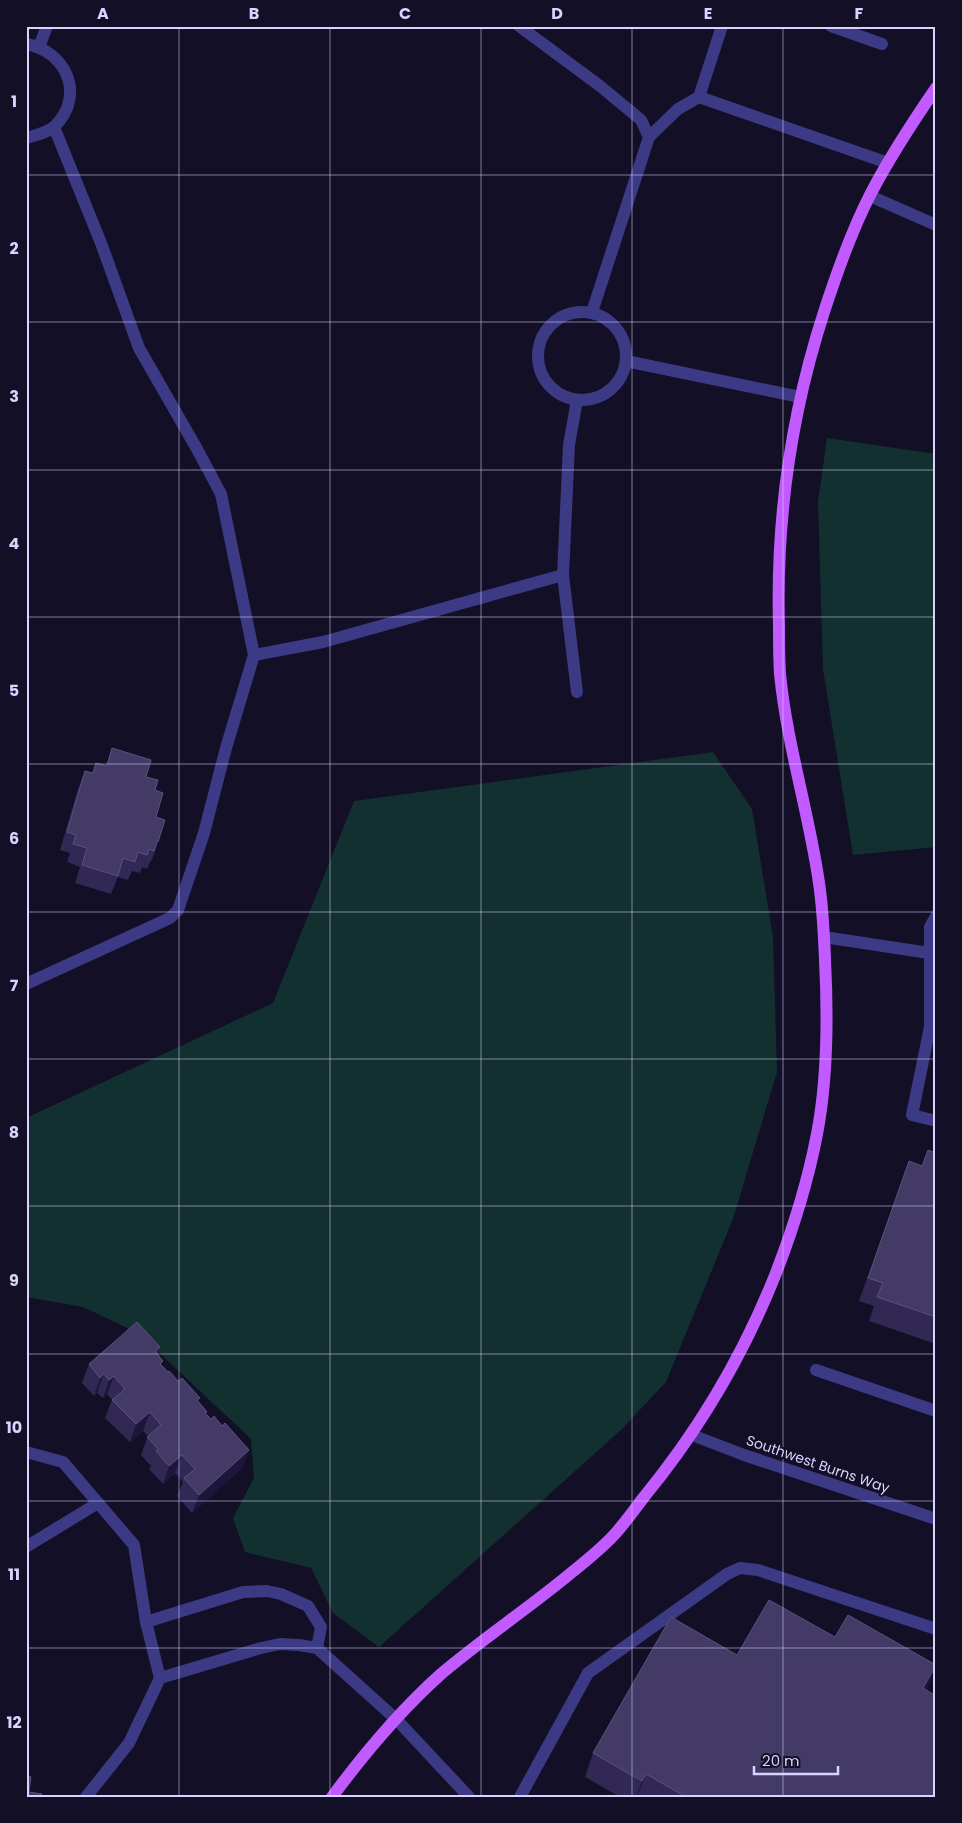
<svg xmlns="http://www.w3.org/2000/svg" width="962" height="1823" viewBox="0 0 962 1823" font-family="Poppins,sans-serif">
  <rect width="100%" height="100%" fill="#130f26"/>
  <g fill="#12302f">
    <path d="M827 438 936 454V847L853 855 823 669 818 502Z"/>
    <path d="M713 752 752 809 773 937 777 1072 733 1219 666 1382 621 1430 379 1647 333 1613 311 1568 245 1552 233 1518 254 1478 251 1439 138 1333 83 1307 26 1297V1118L273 1003 354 801Z"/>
  </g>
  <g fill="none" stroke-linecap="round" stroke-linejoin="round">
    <g stroke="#3d3a85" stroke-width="12">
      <path d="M519 26 600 86 641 120 649 137 592 312"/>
      <path d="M831 26 882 44"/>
      <path d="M26 44C66 51 86 95 55 126 47 133 36 135 26 138"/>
      <path d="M39 47 47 26"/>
      <path d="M699 97 722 26"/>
      <path d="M649 137 678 109 699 97 888 163"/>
      <path d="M870 196 936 225"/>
      <circle cx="582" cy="356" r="44"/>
      <path d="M626 361 800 397"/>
      <path d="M254 655 323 642 563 575"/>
      <path d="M577 692 563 575 569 445 577 400"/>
      <path d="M936 916 930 927V1027L912 1115 936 1121"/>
      <path d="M824 937 929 953 936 958"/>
      <path d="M26 984 170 918 178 910 204 833 226 748 254 655 221 494 197 449 139 348 101 243 54 127"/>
      <path d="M816 1370 936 1411"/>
      <path d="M692 1435 744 1455 936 1519"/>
      <path d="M26 1452 63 1462 134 1545 146 1622 160 1678 129 1743 86 1797"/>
      <path d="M26 1547 98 1503"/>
      <path d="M146 1622 243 1592 267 1591 281 1594 308 1606 321 1627 317 1648"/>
      <path d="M160 1678 261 1648 280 1644 299 1645 317 1648 397 1720 469 1797"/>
      <path d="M520 1797 588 1673 727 1574 740 1568 758 1570 936 1629"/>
    </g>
    <path stroke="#c25bff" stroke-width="12" d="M332 1797C363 1755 402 1709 441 1674 482 1639 529 1608 571 1573 586 1561 601 1549 614 1535 625 1523 634 1510 644 1497 699 1430 744 1354 776 1273 793 1229 808 1181 817 1134 828 1077 828 1018 825 960 824 935 823 909 819 883 809 813 787 745 780 674 779 658 779 642 779 626 776 519 791 414 824 312 837 272 851 232 870 195 889 158 912 123 936 88"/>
  </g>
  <g fill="#312854">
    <path d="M112 748 146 777 155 790 156 817 158 842 152 860H151L147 869 142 867 140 873 132 871 128 880 118 877 111 894 75 883 80 867 67 862 70 853 60 850 78 789 85 771 92 773 96 763 106 765Z"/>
    <path d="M936 1153V1344L869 1321 874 1306 859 1301 909 1161 922 1166Z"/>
    <path d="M160 1347 157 1354 162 1365 168 1372 199 1402 207 1412 206 1414 211 1419 222 1426 249 1450 242 1468 192 1513 177 1496 183 1482 175 1473 163 1484 149 1469 151 1466 141 1455 148 1436 143 1431 130 1442 105 1418 112 1400 107 1394 103 1398 97 1393 94 1396 82 1383 89 1364Z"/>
    <path d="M835 1637 928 1688 927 1690 936 1797H620L585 1777 593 1753 737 1655Z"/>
  </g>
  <g fill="#1d163a">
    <path d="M104 1374 97 1393 94 1396 100 1378Z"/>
    <path d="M114 1376 107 1394 103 1398 109 1380Z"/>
    <path d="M150 1412 143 1431 130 1442 136 1424Z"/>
    <path d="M249 1450 242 1468 192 1513 199 1495Z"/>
    <path d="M182 1455 175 1473 163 1484 169 1466Z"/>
    <path d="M936 1666 928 1688 915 1712 923 1688Z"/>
    <path d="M646 1774 637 1797H636L642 1781Z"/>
  </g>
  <g fill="#433a66" stroke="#5a527e">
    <path d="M112 748 151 760 146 777 158 780 155 790 163 793 156 817 165 820 158 842 157 841 154 851 149 849 147 855 138 852 135 862 123 858 118 876 82 865 87 848 73 844 76 835 67 832 85 771 93 773 96 763 107 766Z"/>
    <path d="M928 1150 936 1153V1317L877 1297 883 1283 868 1278 909 1161 922 1166Z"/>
    <path d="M137 1322 160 1347 155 1351 163 1361 160 1364 168 1372 169 1371 178 1381 182 1378 200 1398 197 1400 207 1412 205 1413 211 1419 214 1416 222 1426 225 1423 249 1450 199 1495 184 1478 195 1469 182 1455 169 1466 156 1451 158 1449 147 1437 161 1425 150 1412 136 1424 112 1400 125 1389 114 1376 109 1380 104 1374 100 1378 89 1364Z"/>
    <path d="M769 1600 835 1637 848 1615 936 1665 923 1688 936 1696V1797H686L646 1774 642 1781 593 1753 671 1617 737 1655Z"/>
    <path d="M26 1776 31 1777 29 1792 42 1794 41 1797H26Z"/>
  </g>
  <path fill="none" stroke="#d9d4ff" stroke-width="1" stroke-opacity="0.55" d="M179 26V1797M330 26V1797M481 26V1797M632 26V1797M783 26V1797M26 175H936M26 322H936M26 470H936M26 617H936M26 764H936M26 912H936M26 1059H936M26 1206H936M26 1354H936M26 1501H936M26 1648H936"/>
  <g text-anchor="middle" stroke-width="4" stroke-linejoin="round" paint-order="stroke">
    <g font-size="14" fill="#d9d4ff" stroke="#130f26">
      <text transform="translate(818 1464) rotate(19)" y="5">Southwest Burns Way</text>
    </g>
  </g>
  <rect width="962" height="1823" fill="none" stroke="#130f26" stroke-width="55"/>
  <path d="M754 1766v8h84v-8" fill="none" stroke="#d9d4ff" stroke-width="2.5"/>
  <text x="762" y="1766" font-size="15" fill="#d9d4ff" stroke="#130f26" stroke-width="4" paint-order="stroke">20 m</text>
  <rect x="28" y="28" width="906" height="1768" fill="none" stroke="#d9d4ff" stroke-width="2"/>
  <g font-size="16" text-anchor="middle" font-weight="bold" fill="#d9d4ff">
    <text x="103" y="19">A</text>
    <text x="254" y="19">B</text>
    <text x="405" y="19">C</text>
    <text x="557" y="19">D</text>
    <text x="708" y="19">E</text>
    <text x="859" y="19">F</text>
    <text x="14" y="107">1</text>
    <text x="14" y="254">2</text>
    <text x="14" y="402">3</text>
    <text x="14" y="549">4</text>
    <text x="14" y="696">5</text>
    <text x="14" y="844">6</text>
    <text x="14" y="991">7</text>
    <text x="14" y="1138">8</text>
    <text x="14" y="1286">9</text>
    <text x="14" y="1433">10</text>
    <text x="14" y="1580">11</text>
    <text x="14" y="1728">12</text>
  </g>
</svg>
